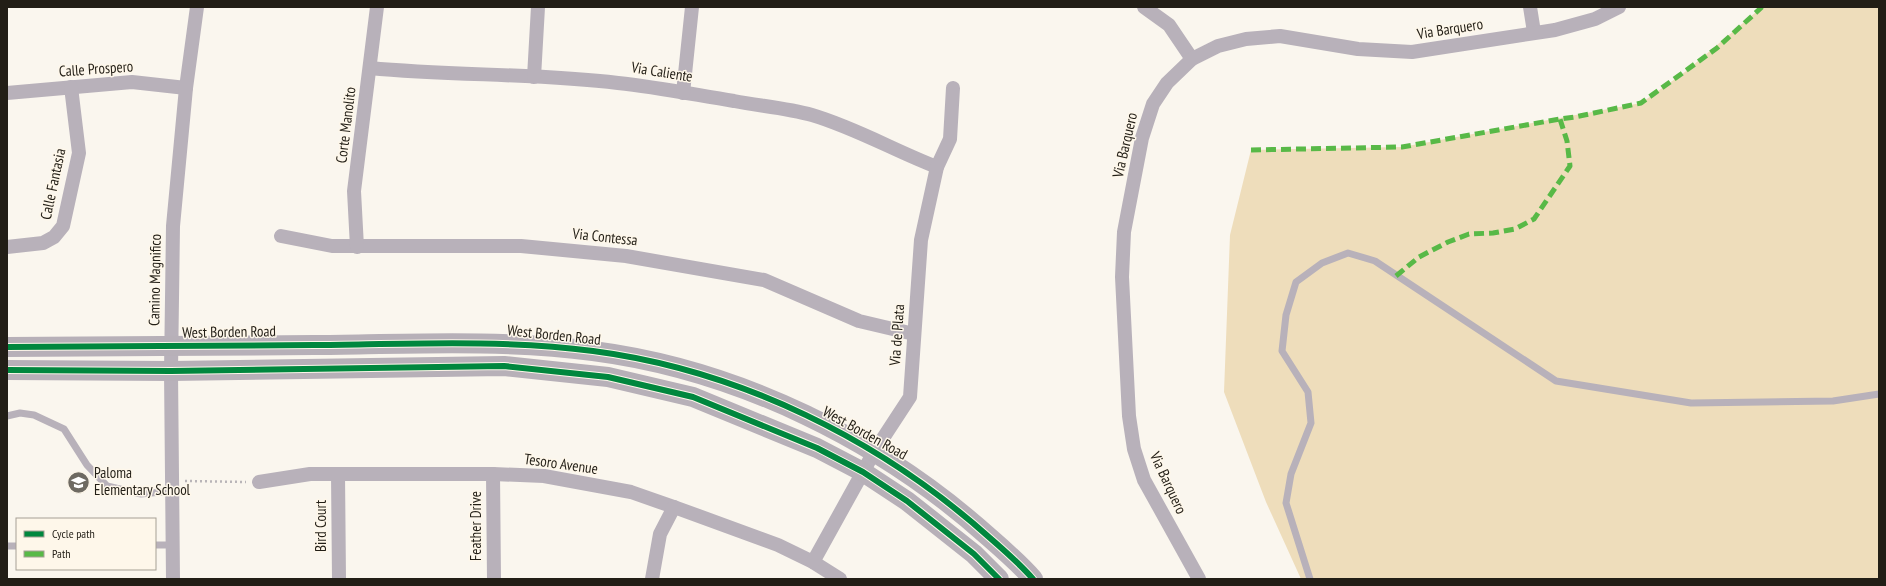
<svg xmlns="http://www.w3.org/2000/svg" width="1886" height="586" viewBox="0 0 1886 586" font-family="'PT Sans Narrow',sans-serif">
  <rect width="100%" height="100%" fill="#faf6ee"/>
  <path fill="#edb" d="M1762 7H1879V579H1301L1266 502 1224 392 1230 235 1251 150 1402 147 1641 103 1685 72Z"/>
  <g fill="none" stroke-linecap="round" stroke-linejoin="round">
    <path stroke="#b9b5b8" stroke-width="2.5" stroke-dasharray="2 3" stroke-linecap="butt" d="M185 481 246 482"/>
    <g stroke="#b8b1ba" stroke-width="7">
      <path d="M7 416 20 413 34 415 64 429 87 465 107 486 141 494 172 491"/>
      <path d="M155 545H172"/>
      <path d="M7 546H17"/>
      <path d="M1310 579 1286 503 1291 474 1311 423 1308 392 1282 351 1286 315 1296 282 1322 263 1348 253 1375 261 1556 381 1691 403 1833 401 1879 394"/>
    </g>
    <g stroke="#b8b1ba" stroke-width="14">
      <path d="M1144 7 1169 25 1192 59"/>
      <path d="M1530 7 1534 32"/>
      <path d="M370 68C453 76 536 73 618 83 657 87 696 95 734 101 760 106 787 108 812 115 856 128 895 151 937 167"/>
      <path d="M534 77 538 7"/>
      <path d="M7 93 132 82 186 88"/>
      <path d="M683 93 692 7"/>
      <path d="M281 236 332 246H521L626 256 764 280 859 321 914 334"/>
      <path d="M7 247 43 243 54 237 63 226 79 153 71 87"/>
      <path d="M357 247 354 191 377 7"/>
      <path d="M338 474 339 579"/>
      <path d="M493 474 494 579"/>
      <path d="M259 482 310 474H493L544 476 631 492 674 507 778 545 813 562 840 579"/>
      <path d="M813 562 874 452 910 397 921 240 937 167 950 139 953 88"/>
      <path d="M173 579 171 371 173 226 186 88 197 7"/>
      <path d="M652 579 660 534 674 507"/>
      <path d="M1199 579 1144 480 1134 449 1129 416 1122 277 1124 232 1142 138 1153 104 1167 83 1192 59 1218 46 1246 39 1280 36 1358 49 1412 52 1555 30 1595 19 1619 7"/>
    </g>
    <g stroke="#b7b0b8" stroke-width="20">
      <path d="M7 347C109 346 212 346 314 345 407 344 501 339 593 351 739 370 881 440 990 538 1005 551 1020 564 1033 579"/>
      <path d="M7 370 171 371 504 366 608 377 693 397 817 448 863 472 907 501 974 554 999 579"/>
    </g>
    <g stroke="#58b947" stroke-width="5" stroke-dasharray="10 5" stroke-linecap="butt">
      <path d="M1251 150 1402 147 1560 119 1575 117 1641 103 1717 48 1762 7"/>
      <path d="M1396 276 1419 257 1448 242 1469 234 1493 233 1515 229 1534 219 1570 166 1567 141 1560 119"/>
    </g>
    <defs>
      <g id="cycleway">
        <path d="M7 347C109 346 212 346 314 345 407 344 501 339 593 351 739 370 881 440 990 538 1005 551 1020 564 1033 579"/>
        <path d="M7 370 171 371 504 366 608 377 693 397 817 448 863 472 907 501 974 554 999 579"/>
      </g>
    </defs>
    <use href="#cycleway" stroke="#fef7ea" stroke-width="8"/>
    <use href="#cycleway" stroke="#00873e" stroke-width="6"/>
  </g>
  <defs>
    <symbol id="school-disc" viewBox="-11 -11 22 22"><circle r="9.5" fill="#6e6a62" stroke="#fef7ea"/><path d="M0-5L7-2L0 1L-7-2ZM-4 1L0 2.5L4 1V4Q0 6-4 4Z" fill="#fff"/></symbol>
  </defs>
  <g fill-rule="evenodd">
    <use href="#school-disc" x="66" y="470" width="25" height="25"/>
  </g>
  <g text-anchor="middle" stroke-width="3" stroke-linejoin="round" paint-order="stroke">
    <g font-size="15" fill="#221e16" stroke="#fef7ea">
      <text transform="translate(1450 29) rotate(-9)" y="5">Via Barquero</text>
      <text transform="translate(96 69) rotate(-4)" y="5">Calle Prospero</text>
      <text transform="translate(662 72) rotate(9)" y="5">Via Caliente</text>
      <text transform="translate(346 125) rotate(-83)" y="5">Corte Manolito</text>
      <text transform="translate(1125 145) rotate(-77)" y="5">Via Barquero</text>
      <text transform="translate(53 184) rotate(-78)" y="5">Calle Fantasia</text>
      <text transform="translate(605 237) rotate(6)" y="5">Via Contessa</text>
      <text transform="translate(155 280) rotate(-89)" y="5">Camino Magnifico</text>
      <text transform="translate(229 332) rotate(-1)" y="5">West Borden Road</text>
      <text transform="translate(554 335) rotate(6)" y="5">West Borden Road</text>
      <text transform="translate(897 335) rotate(-86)" y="5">Via de Plata</text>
      <text transform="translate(865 433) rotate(29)" y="5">West Borden Road</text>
      <text transform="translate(561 464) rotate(8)" y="5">Tesoro Avenue</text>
      <text transform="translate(1168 483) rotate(65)" y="5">Via Barquero</text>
      <text transform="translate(321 526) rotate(-90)" y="5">Bird Court</text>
      <text transform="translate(476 526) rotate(-90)" y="5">Feather Drive</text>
    </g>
    <g font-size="15" fill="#221e16" stroke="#fef7ea" text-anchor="start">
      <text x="94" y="478">Paloma<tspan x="94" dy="17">Elementary School</tspan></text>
    </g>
  </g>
  <rect width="1886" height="586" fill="none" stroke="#221e16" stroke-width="16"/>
  <rect x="16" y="518" width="140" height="52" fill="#fef7ea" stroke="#a6a095"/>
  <rect x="24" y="531" width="20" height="6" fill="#00873e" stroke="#a6a095"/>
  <text x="52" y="538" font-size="12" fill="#221e16">Cycle path</text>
  <rect x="24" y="551" width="20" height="6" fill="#58b947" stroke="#a6a095"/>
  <text x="52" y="558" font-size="12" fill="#221e16">Path</text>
</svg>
